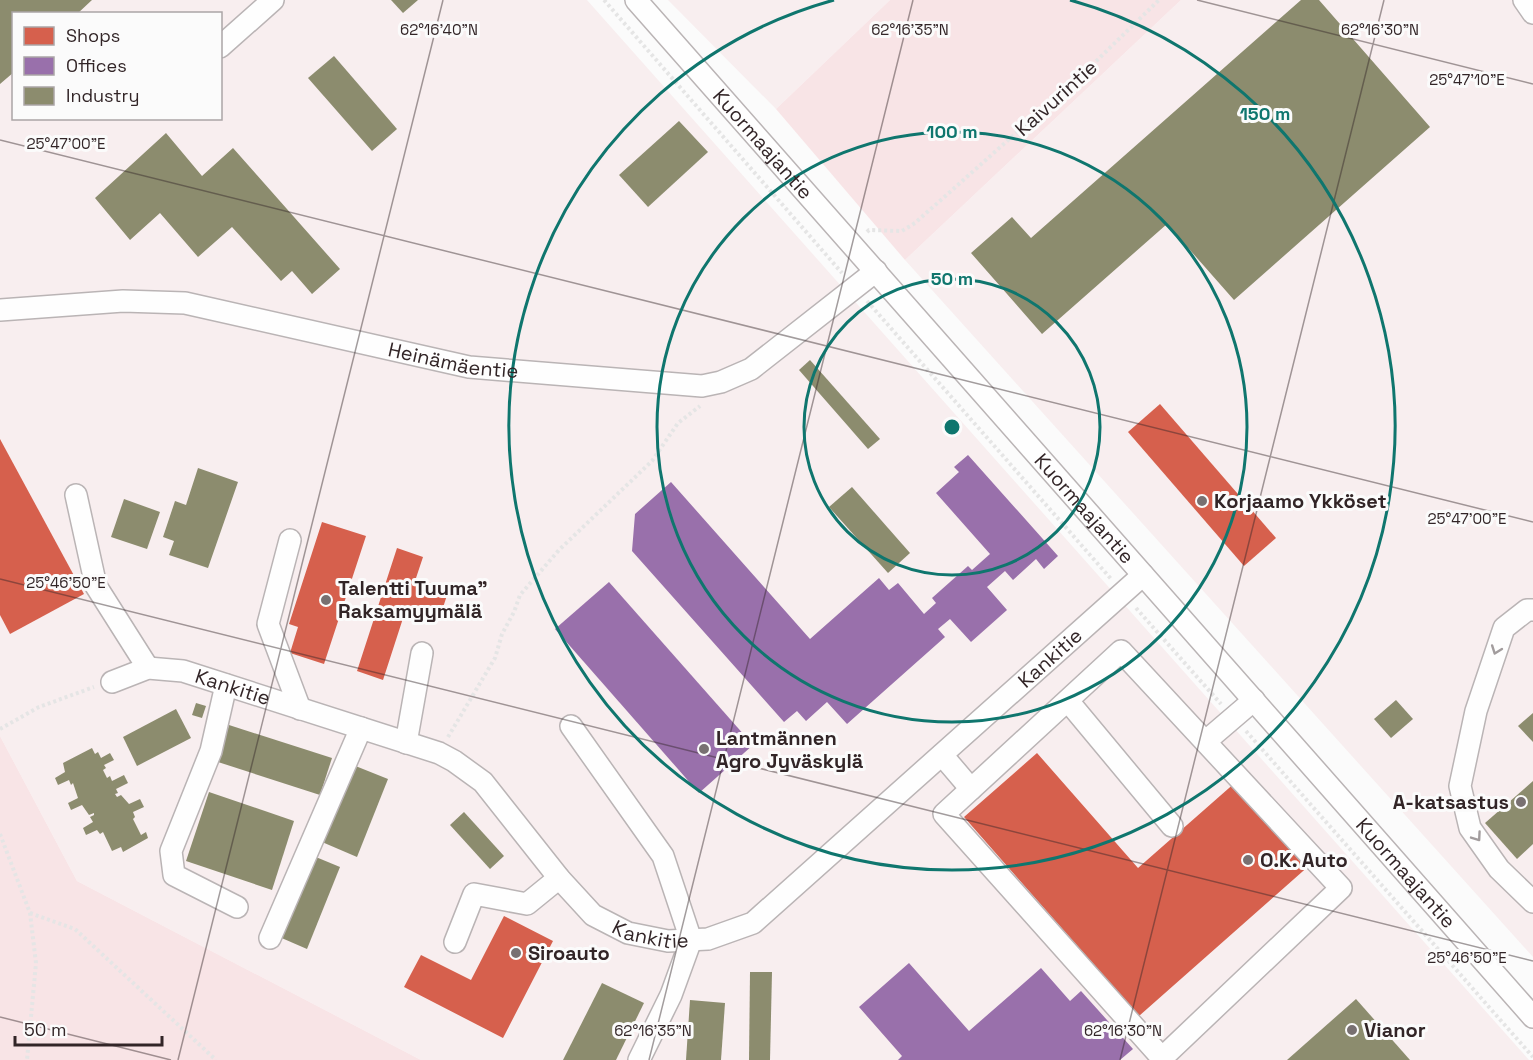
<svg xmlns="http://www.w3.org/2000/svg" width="1533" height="1060" viewBox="0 0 1533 1060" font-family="'Space Grotesk',sans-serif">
  <rect width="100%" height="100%" fill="#fbfbfb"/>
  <g fill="#f8eeef" fill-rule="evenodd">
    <path d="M0 0H587L1529 1060H421L77 881 0 736ZM14 14H220V118H14Z"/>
    <path d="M668 0H890L776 109Z"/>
    <path d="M1181 0H1533V957L905 260Z"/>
  </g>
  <g fill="#f8e4e6">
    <path d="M890 0H1181L905 260 776 109Z"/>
    <path d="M0 736 77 881 421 1060H0Z"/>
  </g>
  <g fill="#d6604d">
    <path d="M1160 404 1276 538 1244 566 1128 432Z"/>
    <path d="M0 439 84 594 10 634 0 615Z"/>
    <path d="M322 522 366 536 324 664 290 653 298 627 289 624Z"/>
    <path d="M397 548 423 557 416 578 449 589 439 620 406 609 383 680 357 671Z"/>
    <path d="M1037 753 1138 868 1237 781 1311 864 1139 1016 964 817Z"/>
    <path d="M504 916 553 941 503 1038 404 987 421 955 471 980Z"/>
  </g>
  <g fill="#9970ab">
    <path d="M968 455 1058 556 1044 569 1036 559 1013 580 1005 571 987 587 1007 610 971 642 950 619 938 629 945 637 847 724 827 702 806 721 797 711 784 722 632 551 635 514 671 482 810 639 879 578 889 590 898 583 924 614 936 603 932 598 968 566 972 570 990 554 936 493 959 472 954 467Z"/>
    <path d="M609 582 753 745 699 793 555 629Z"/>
    <path d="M909 963 969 1031 1041 968 1070 1001 1081 991 1133 1049 1120 1060H898L902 1056 859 1007Z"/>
  </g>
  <g fill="#8c8c6e">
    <path d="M0 0H92L77 14H14V72L0 84Z"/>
    <path d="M391 0H418L403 13Z"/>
    <path d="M1301 0H1319L1430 127 1234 300 1167 224 1042 334 971 253 1012 217 1031 238Z"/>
    <path d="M334 56 397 129 372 151 308 78Z"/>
    <path d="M679 121 708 152 648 207 619 175Z"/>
    <path d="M166 133 202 176 233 148 340 269 312 294 292 271 281 281 232 227 198 257 160 213 130 240 95 198Z"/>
    <path d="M810 360 880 439 868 449 799 370Z"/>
    <path d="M198 468 238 482 208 568 169 555 174 541 163 537 175 501 186 505Z"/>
    <path d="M852 487 910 553 888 573 829 507Z"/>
    <path d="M124 499 160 512 147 549 111 537Z"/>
    <path d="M1396 700 1413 719 1391 738 1374 719Z"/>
    <path d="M196 703 206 706 202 718 192 715Z"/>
    <path d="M176 709 191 738 137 766 123 737Z"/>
    <path d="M1533 713V742L1518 726Z"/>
    <path d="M229 725 332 758 320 795 218 762Z"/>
    <path d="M92 748 95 754 98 752 101 758 110 753 114 760 104 765 106 768 103 770 107 778 110 776 112 781 124 775 128 783 116 789 118 793 115 794 117 797 121 795 129 804 140 799 144 807 133 812 135 817 133 819 141 835 146 832 148 838 123 852 121 847 112 851 103 832 100 834 97 830 86 835 83 828 93 822 90 817 94 815V813L89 815 82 805 71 810 68 803 78 798 73 783 71 785 69 780 58 785 55 778 65 772 63 763Z"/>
    <path d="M353 765 388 779 357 857 322 842Z"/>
    <path d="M1533 781V844L1517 859 1485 823Z"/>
    <path d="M209 792 294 821 272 890 186 861Z"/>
    <path d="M464 812 504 856 490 869 450 825Z"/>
    <path d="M311 855 340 867 307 949 277 936Z"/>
    <path d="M750 972H772L770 1060H749Z"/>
    <path d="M602 983 644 1003 616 1060H563Z"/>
    <path d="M1356 999 1410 1060H1287Z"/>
    <path d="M690 1000 725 1003 721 1060H686Z"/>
  </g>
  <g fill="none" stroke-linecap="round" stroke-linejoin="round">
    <defs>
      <g id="minor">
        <path id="s1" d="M636 0 1533 1017"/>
        <path d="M1524 0 1533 13"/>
        <path d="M220 47 273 0"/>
        <path id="s2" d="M0 310 123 301 185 303 469 367 702 386 721 382 751 369 876 271"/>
        <path d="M76 495 96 586 148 668"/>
        <path d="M290 540 268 624 300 709"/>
        <path d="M1533 610H1527L1504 628 1476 711 1460 786 1470 828 1499 869 1533 902"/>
        <path d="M1121 651 1341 888 1162 1058 944 814Z"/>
        <path id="s3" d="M112 682 148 668 183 671 439 753 454 761 483 782 559 878 593 915 628 933 668 941 708 939 753 923 1143 575"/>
        <path d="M226 685 211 751 171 851 174 875 237 907"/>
        <path d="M1068 701 1172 826"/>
        <path d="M571 726 663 856 691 940 671 995 639 1060"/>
        <path d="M1206 741 1254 700"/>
        <path d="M406 743 422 653"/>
        <path d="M942 755 971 789"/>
        <path d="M270 938 361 728"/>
        <path d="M455 942 474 894 527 904 559 878"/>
      </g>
    </defs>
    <use href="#minor" stroke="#bab4b5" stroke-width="24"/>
    <g stroke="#e5e5e5" stroke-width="4" stroke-dasharray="3 3" stroke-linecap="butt">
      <path d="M604 0 842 273"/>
      <path d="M867 232 869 230 902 231 915 223 1087 70 1159 0"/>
      <path d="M867 301 1112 580"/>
      <path d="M1136 608 1221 704"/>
      <path d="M0 729 39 707 94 687"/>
      <path d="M1246 731 1533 1057"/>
      <path d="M448 737 495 658 502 634 514 612 520 595 559 550 652 461 678 423 700 406"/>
      <path d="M0 834 30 913 36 963 27 1060"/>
      <path d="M30 913 75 929 216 1060"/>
    </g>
    <use href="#minor" stroke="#fefefe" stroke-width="21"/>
  </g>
  <defs><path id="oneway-chevron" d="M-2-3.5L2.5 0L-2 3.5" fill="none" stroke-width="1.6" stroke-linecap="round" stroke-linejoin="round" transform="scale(1.5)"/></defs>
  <g stroke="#a29c9d">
    <use href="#oneway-chevron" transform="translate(1496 650) rotate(110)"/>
    <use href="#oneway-chevron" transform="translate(1477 837) rotate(55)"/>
  </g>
  <path fill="none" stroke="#322527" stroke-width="1.5" stroke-opacity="0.45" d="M1197 0 1533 84M0 140 1533 522M0 579 1533 961M0 1017 171 1060M178 1060 443 0M649 1060 913 0M1120 1060 1384 0"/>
  <g fill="none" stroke="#0f766e" stroke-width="3">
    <circle cx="952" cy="427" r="148"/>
    <circle cx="952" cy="427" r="295"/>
    <path d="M1070 0A443 443 0 1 1 834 0"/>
  </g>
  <g fill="#787071" stroke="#fbfbfb" stroke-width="2">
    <circle cx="1202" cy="501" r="6"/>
    <circle cx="326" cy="600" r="6"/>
    <circle cx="704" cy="749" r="6"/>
    <circle cx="1521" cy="802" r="6"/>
    <circle cx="1248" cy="860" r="6"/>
    <circle cx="516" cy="953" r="6"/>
    <circle cx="1352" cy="1030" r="6"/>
  </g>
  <g text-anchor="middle" stroke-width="6" stroke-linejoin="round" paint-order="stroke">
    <g font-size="20" fill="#322527" stroke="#fbfbfb">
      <text transform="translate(1056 98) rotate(-42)" y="7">Kaivurintie</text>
      <text dy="7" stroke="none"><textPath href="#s1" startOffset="192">Kuormaajantie</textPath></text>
      <text dy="7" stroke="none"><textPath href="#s2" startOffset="460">Heinämäentie</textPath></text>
      <text dy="7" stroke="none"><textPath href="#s1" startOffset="678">Kuormaajantie</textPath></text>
      <text dy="7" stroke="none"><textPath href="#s3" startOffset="1134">Kankitie</textPath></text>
      <text dy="7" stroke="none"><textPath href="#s3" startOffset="126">Kankitie</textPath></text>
      <text dy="7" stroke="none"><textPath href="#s1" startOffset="1164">Kuormaajantie</textPath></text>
      <text dy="7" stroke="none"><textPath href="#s3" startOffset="630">Kankitie</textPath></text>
    </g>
    <g font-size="20" font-weight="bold" fill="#322527" stroke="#fbfbfb" text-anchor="start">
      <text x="1214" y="508">Korjaamo Ykköset</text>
      <text x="338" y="595">Talentti Tuuma"<tspan x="338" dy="23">Raksamyymälä</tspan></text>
      <text x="716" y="745">Lantmännen<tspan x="716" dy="23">Agro Jyväskylä</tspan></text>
      <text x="1509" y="809" text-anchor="end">A-katsastus</text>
      <text x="1260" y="867">O.K. Auto</text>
      <text x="528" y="960">Siroauto</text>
      <text x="1364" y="1037">Vianor</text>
    </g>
  </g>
  <g font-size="15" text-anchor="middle" fill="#322527" stroke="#fbfbfb" stroke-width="6" stroke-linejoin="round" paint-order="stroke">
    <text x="439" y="35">62°16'40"N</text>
    <text x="910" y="35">62°16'35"N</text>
    <text x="1380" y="35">62°16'30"N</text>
    <text x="1467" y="85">25°47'10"E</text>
    <text x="66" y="149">25°47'00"E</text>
    <text x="1467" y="524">25°47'00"E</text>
    <text x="66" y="588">25°46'50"E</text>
    <text x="1467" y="963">25°46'50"E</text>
    <text x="653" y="1036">62°16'35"N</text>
    <text x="1123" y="1036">62°16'30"N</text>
  </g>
  <circle cx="952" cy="427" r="9" fill="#0f766e" stroke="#fbfbfb" stroke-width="3"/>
  <g font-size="18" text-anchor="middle" font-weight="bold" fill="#0f766e" stroke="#fbfbfb" stroke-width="6" stroke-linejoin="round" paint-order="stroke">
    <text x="1265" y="120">150 m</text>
    <text x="952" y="138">100 m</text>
    <text x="952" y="285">50 m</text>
  </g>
  <rect x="12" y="12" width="210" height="108" fill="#fbfbfb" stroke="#aba5a6" stroke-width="1.5"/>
  <rect x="24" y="27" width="30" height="18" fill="#d6604d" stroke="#aba5a6" stroke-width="1.5"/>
  <text x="66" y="42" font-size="18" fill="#322527">Shops</text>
  <rect x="24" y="57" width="30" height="18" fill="#9970ab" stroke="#aba5a6" stroke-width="1.5"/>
  <text x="66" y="72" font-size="18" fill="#322527">Offices</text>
  <rect x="24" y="87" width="30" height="18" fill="#8c8c6e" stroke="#aba5a6" stroke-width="1.5"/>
  <text x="66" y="102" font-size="18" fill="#322527">Industry</text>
  <path d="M15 1036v9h147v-9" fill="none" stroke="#322527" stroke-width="3"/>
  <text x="24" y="1036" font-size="18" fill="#322527" stroke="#fbfbfb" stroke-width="4.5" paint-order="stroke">50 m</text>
</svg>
